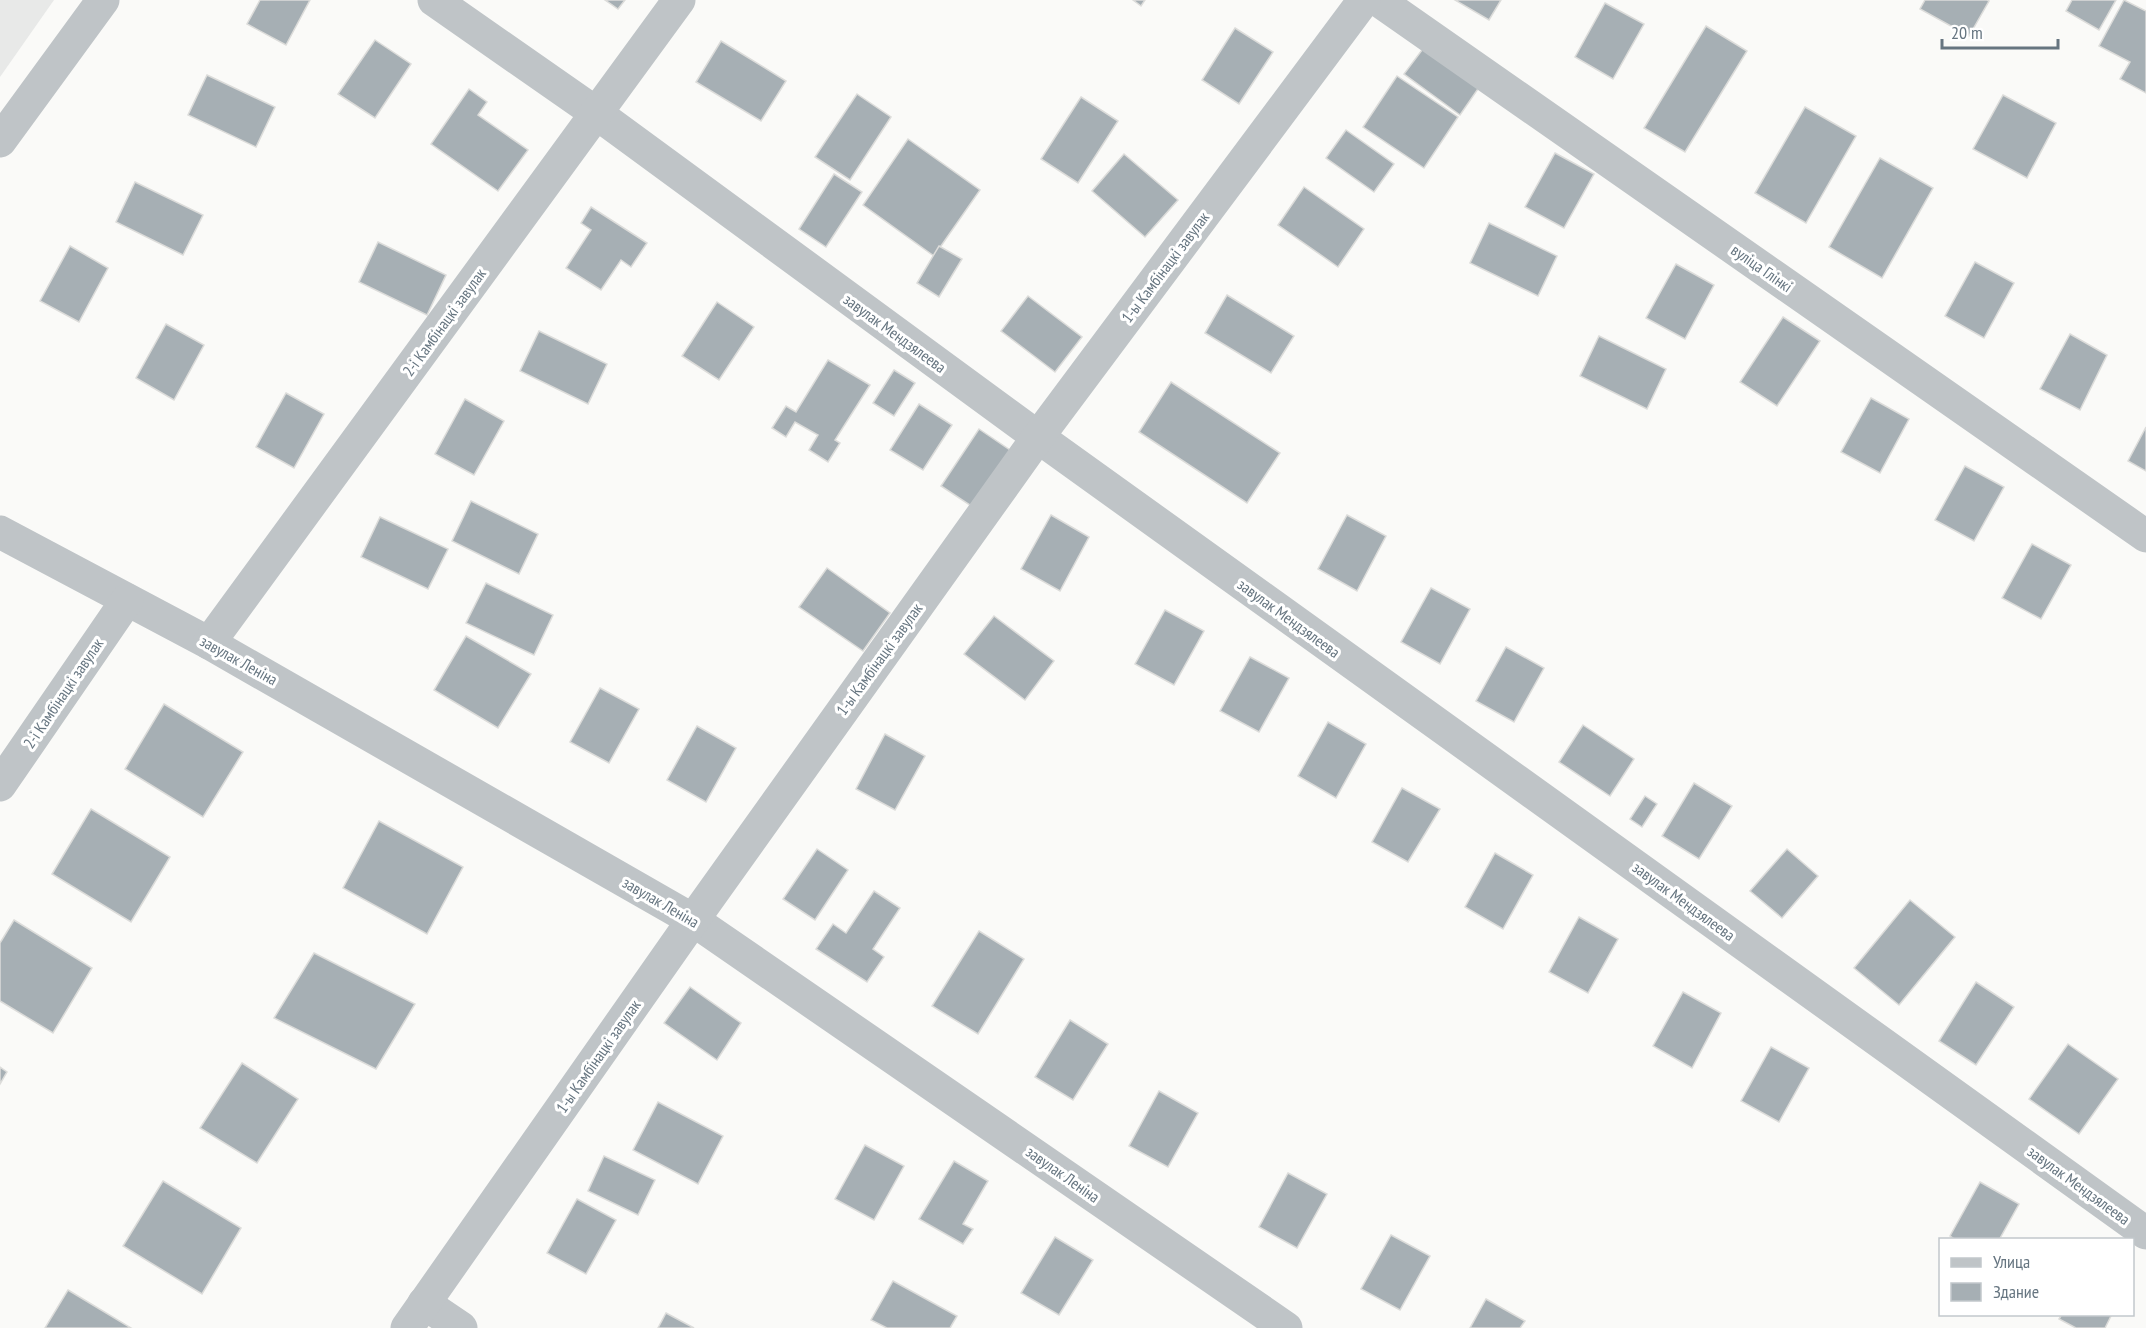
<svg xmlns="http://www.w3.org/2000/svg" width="2146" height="1328" viewBox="0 0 2146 1328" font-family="'PT Sans Narrow',sans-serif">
  <rect width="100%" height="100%" fill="#fafaf8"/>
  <path fill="#e8e9e8" d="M0 0H54L0 77Z"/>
  <g fill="#a6afb4" stroke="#dcdcda" stroke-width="1.5">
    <path d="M260 0H310L286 45 247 24Z"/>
    <path d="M605 0H625L618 9Z"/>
    <path d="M1133 0H1145L1141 6Z"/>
    <path d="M1455 0H1501L1489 20Z"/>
    <path d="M1925 0H1987L1989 1 1969 36 1920 9Z"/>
    <path d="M2072 0H2116L2099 30 2066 11Z"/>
    <path d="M2124 0 2146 11V93L2120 79 2130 62 2099 46Z"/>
    <path d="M1605 3 1644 24 1613 79 1575 57Z"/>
    <path d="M1706 26 1747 51 1685 152 1644 128Z"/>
    <path d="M1235 28 1273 52 1239 104 1202 80Z"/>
    <path d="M375 40 411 64 375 118 338 94Z"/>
    <path d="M721 41 786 81 761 121 696 82Z"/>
    <path d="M1425 46 1480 86 1460 115 1404 74Z"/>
    <path d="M207 75 275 107 256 147 188 115Z"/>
    <path d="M1397 76 1458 117 1424 168 1363 127Z"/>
    <path d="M469 89 487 102 478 115 528 150 498 191 431 144Z"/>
    <path d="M857 94 891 117 850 180 815 157Z"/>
    <path d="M2003 95 2056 123 2027 178 1973 149Z"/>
    <path d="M1081 97 1118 121 1078 183 1041 159Z"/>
    <path d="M1805 107 1856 136 1806 223 1755 193Z"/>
    <path d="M1346 130 1394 164 1374 192 1326 158Z"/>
    <path d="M908 139 980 190 934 256 863 205Z"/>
    <path d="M1555 153 1594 174 1564 228 1525 207Z"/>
    <path d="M1124 154 1178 200 1145 237 1092 191Z"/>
    <path d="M1880 158 1933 188 1882 278 1829 247Z"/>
    <path d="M834 174 862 192 826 247 799 229Z"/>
    <path d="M135 182 203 215 183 255 116 222Z"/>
    <path d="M1304 187 1364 229 1338 267 1278 225Z"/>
    <path d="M591 207 647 243 631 267 621 260 601 290 566 268 591 230 581 223Z"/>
    <path d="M1489 223 1557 256 1538 296 1470 263Z"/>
    <path d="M378 242 446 275 427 315 359 282Z"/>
    <path d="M70 246 108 268 79 322 40 301Z"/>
    <path d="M939 246 962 259 939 297 917 283Z"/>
    <path d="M1975 262 2014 283 1984 338 1945 316Z"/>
    <path d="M1676 264 1714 285 1685 339 1646 318Z"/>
    <path d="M1227 295 1294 336 1271 373 1205 333Z"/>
    <path d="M1028 296 1082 337 1055 372 1001 331Z"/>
    <path d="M717 302 754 327 719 380 682 356Z"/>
    <path d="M1783 317 1820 341 1777 406 1740 382Z"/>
    <path d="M166 324 204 345 174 400 136 378Z"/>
    <path d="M539 331 607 364 588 404 520 371Z"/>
    <path d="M2070 334 2107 355 2080 410 2040 389Z"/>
    <path d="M1599 336 1666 369 1647 409 1580 376Z"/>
    <path d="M828 360 870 385 835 440 840 443 828 462 809 450 818 435 795 422 786 437 772 428 786 406 796 412Z"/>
    <path d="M894 370 915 383 894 416 873 403Z"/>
    <path d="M1171 382 1280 453 1247 503 1139 432Z"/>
    <path d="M286 393 324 414 294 468 256 447Z"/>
    <path d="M1871 398 1909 419 1880 473 1841 452Z"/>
    <path d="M465 399 504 421 474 475 435 454Z"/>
    <path d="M919 404 952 425 923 470 890 450Z"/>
    <path d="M2146 427V471L2128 461Z"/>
    <path d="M979 429 1019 456 982 513 941 486Z"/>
    <path d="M1965 466 2004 487 1974 541 1935 520Z"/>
    <path d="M471 501 538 534 519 574 452 541Z"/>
    <path d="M1051 515 1089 537 1060 591 1021 569Z"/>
    <path d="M1347 515 1386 536 1357 591 1318 569Z"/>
    <path d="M380 517 448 549 428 589 361 557Z"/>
    <path d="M2032 544 2071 565 2041 619 2002 598Z"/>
    <path d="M827 568 890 613 863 651 799 607Z"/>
    <path d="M486 583 553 615 534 655 466 623Z"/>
    <path d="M1431 588 1470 609 1440 664 1401 642Z"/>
    <path d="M1165 610 1204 631 1174 685 1135 664Z"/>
    <path d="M994 616 1054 661 1025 700 964 654Z"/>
    <path d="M466 636 531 674 498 728 434 690Z"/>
    <path d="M1506 647 1544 668 1514 722 1476 701Z"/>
    <path d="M1250 657 1289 678 1259 732 1220 711Z"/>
    <path d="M600 688 639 709 609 763 570 742Z"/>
    <path d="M164 704 243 752 203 817 125 769Z"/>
    <path d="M1328 722 1366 744 1336 798 1298 776Z"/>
    <path d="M1583 725 1634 759 1610 796 1559 762Z"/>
    <path d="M697 726 736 748 706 802 667 780Z"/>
    <path d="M885 734 925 756 895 810 856 789Z"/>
    <path d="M1694 783 1732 806 1699 859 1662 836Z"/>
    <path d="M1402 788 1440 809 1408 862 1372 842Z"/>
    <path d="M1645 796 1657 804 1642 827 1630 819Z"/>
    <path d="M91 809 170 857 131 922 52 874Z"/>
    <path d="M379 821 463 867 427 934 343 888Z"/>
    <path d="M817 849 848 870 815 920 783 899Z"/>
    <path d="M1787 849 1818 876 1782 918 1750 891Z"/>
    <path d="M1495 853 1533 875 1503 929 1465 907Z"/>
    <path d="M874 891 900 908 873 949 884 957 867 982 816 949 833 924 846 933Z"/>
    <path d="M1910 900 1955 937 1899 1005 1854 968Z"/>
    <path d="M1579 917 1618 939 1588 993 1549 972Z"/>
    <path d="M14 920 92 968 53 1033 0 1001V943Z"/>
    <path d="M979 931 1024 959 978 1034 932 1006Z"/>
    <path d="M314 953 415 1004 376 1069 274 1018Z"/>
    <path d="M1976 982 2014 1007 1976 1065 1939 1041Z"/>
    <path d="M690 987 741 1023 717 1060 664 1023Z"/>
    <path d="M1683 992 1721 1013 1692 1068 1653 1046Z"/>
    <path d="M1070 1020 1108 1044 1073 1100 1035 1077Z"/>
    <path d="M2068 1044 2118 1079 2079 1134 2029 1099Z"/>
    <path d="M1771 1047 1809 1068 1779 1122 1741 1101Z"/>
    <path d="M242 1063 298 1099 257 1163 200 1128Z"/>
    <path d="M0 1067 7 1072 0 1084Z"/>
    <path d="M1159 1091 1198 1113 1168 1167 1129 1146Z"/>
    <path d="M658 1102 723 1136 698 1184 633 1150Z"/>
    <path d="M865 1145 904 1166 874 1220 835 1199Z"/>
    <path d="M604 1156 655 1180 638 1215 588 1191Z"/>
    <path d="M954 1161 988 1181 963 1224 973 1229 963 1244 919 1219Z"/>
    <path d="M1288 1173 1327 1194 1297 1248 1259 1227Z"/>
    <path d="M163 1181 241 1228 202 1294 123 1246Z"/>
    <path d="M1980 1182 2019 1204 1999 1240H1956L1950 1236Z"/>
    <path d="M577 1199 616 1220 586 1274 547 1253Z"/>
    <path d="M1391 1235 1430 1256 1400 1310 1361 1289Z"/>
    <path d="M1055 1237 1093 1260 1059 1315 1021 1293Z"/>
    <path d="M893 1281 957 1316 950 1328H887L871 1320Z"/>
    <path d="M68 1290 131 1328H45Z"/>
    <path d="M1486 1299 1525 1321 1520 1328H1470Z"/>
    <path d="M666 1313 694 1328H658Z"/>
    <path d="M2062 1314H2112L2105 1328H2076L2059 1319Z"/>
  </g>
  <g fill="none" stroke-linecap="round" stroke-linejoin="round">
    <g stroke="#bfc4c7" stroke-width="33">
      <path d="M434 0 596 113 1038 437 2146 1233"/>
      <path d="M1378 0 2146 536"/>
      <path d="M0 141 103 0"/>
      <path d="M0 532 209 643 693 920 1286 1328"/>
      <path d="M209 643 679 0"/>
      <path d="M0 785 127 600"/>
      <path d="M424 1303 461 1328"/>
      <path d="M407 1328 693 920 1038 437 1364 0"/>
    </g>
  </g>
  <g text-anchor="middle" stroke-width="6" stroke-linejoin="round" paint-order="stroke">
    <g font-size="16" fill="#667580" stroke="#fff">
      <text transform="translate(1165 267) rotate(-53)" y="6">1-ы Камбінацкі завулак</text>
      <text transform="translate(1762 268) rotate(35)" y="6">вуліца Глінкі</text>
      <text transform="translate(444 322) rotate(-54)" y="6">2-і Камбінацкі завулак</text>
      <text transform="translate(895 333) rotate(36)" y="6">завулак Мендзялеева</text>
      <text transform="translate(1289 618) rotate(36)" y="6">завулак Мендзялеева</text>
      <text transform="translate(879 659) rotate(-54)" y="6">1-ы Камбінацкі завулак</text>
      <text transform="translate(239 660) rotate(29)" y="6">завулак Леніна</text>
      <text transform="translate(63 693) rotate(-56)" y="6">2-і Камбінацкі завулак</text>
      <text transform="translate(1684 901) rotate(36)" y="6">завулак Мендзялеева</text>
      <text transform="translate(661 902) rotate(30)" y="6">завулак Леніна</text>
      <text transform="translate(598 1056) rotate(-55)" y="6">1-ы Камбінацкі завулак</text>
      <text transform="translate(1063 1174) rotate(35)" y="6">завулак Леніна</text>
      <text transform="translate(2079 1185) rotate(36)" y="6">завулак Мендзялеева</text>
    </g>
  </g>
  <rect x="1939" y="1238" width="195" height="78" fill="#ffffff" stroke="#c2c8cc" stroke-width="1.5"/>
  <rect x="1951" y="1258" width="30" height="9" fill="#bfc4c7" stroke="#c2c8cc" stroke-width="1.5"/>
  <text x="1993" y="1268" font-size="18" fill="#667580">Улица</text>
  <rect x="1951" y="1283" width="30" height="18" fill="#a6afb4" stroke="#c2c8cc" stroke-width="1.5"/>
  <text x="1993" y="1298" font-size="18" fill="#667580">Здание</text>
  <path d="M1942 39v9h116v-9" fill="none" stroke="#667580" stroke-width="3"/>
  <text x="1951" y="39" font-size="18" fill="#667580" stroke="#ffffff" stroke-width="4.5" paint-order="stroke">20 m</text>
</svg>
